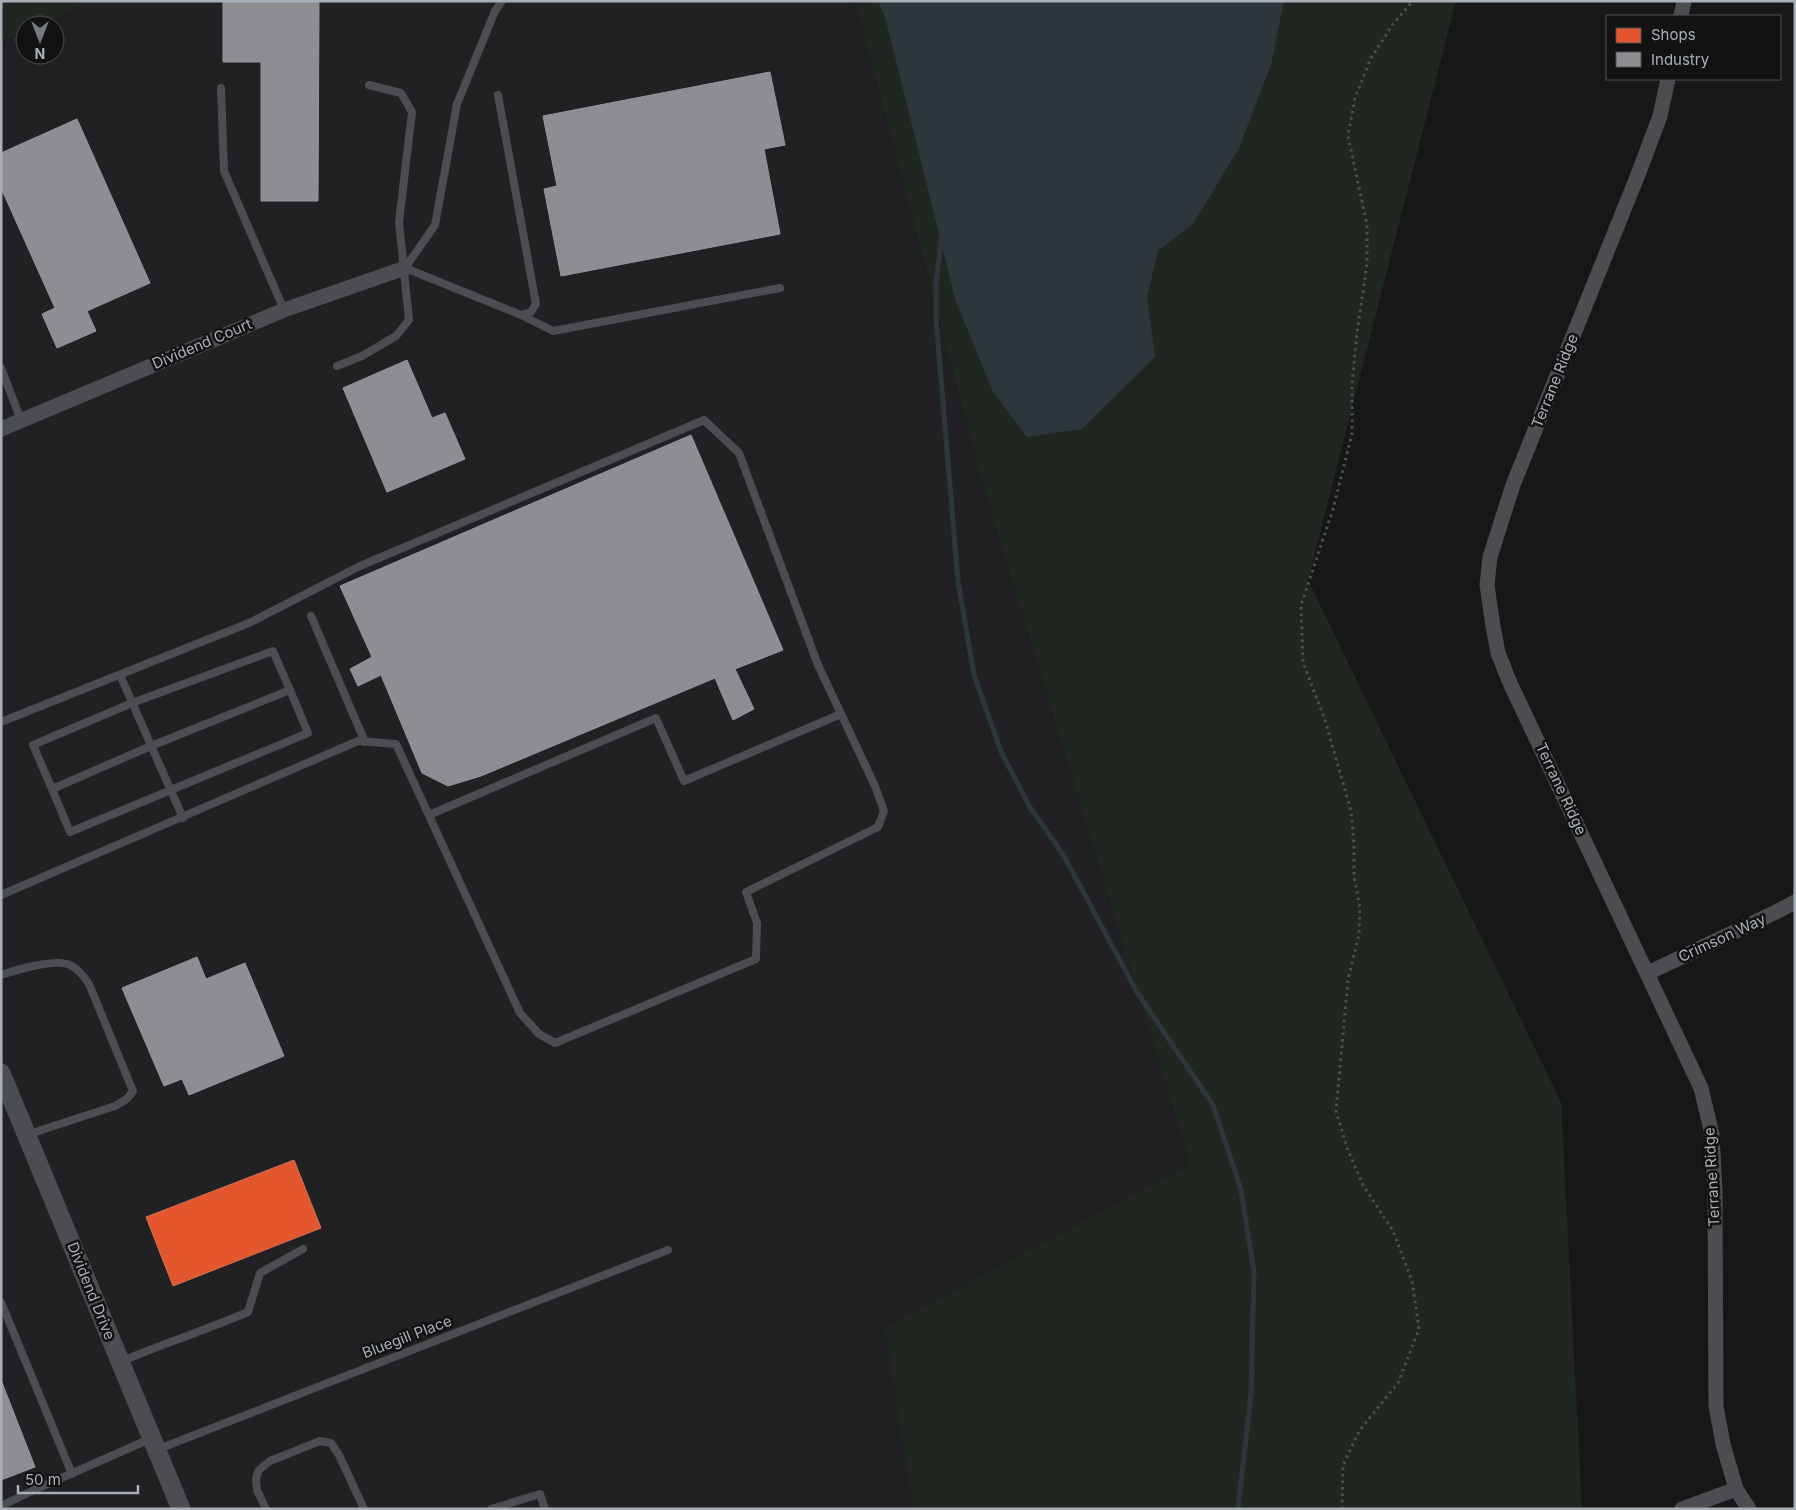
<svg xmlns="http://www.w3.org/2000/svg" width="1796" height="1510" viewBox="0 0 1796 1510" font-family="Inter,sans-serif">
  <rect width="100%" height="100%" fill="#171718"/>
  <path fill="#212123" d="M93 1H855L983 486 1190 1164 886 1328 913 1509H1V42L25 31V55H55V25H39Z"/>
  <g fill="#202620">
    <path d="M1 1H93L39 25H25V31L1 42Z"/>
    <path d="M855 1H1456L1308 580 1561 1102 1582 1509H913L885 1328 1190 1164 983 486Z"/>
  </g>
  <path fill="#2d363b" d="M878 1H1284L1271 65 1239 148 1193 224 1158 251 1147 297 1155 357 1082 429 1027 437 993 392 956 302 885 17Z"/>
  <path fill="#e4572e" stroke="#d27157" d="M294 1160 321 1228 173 1286 146 1217Z"/>
  <g fill="#8d8d92" stroke="#95979d">
    <path d="M223 1H319L318 201H261V62H223Z"/>
    <path d="M770 72 785 145 764 149 780 234 561 276 544 189 557 186 543 116Z"/>
    <path d="M77 119 150 283 87 311 96 331 57 348 42 314 55 308 1 188V153Z"/>
    <path d="M407 360 432 418 445 413 465 459 387 492 343 388Z"/>
    <path d="M691 435 783 650 735 669 754 709 733 720 715 678 481 776 448 786 422 773 381 675 358 686 350 669 372 657 340 586Z"/>
    <path d="M197 957 206 979 245 963 284 1056 189 1095 182 1079 164 1086 122 988Z"/>
    <path d="M1 1380 35 1467 1 1480Z"/>
  </g>
  <g fill="none" stroke-linecap="round" stroke-linejoin="round">
    <path stroke="#2d363b" stroke-width="5" d="M942 234 936 283V319L958 581 974 675 1002 754 1030 807 1064 856 1137 992 1213 1105 1241 1190 1254 1272 1251 1394 1238 1509"/>
    <path stroke="#4d4f52" stroke-width="3" stroke-dasharray="2.5 4" stroke-linecap="butt" d="M1342 1509 1343 1465 1359 1431 1398 1383 1419 1329 1412 1281 1393 1231 1363 1185 1347 1148 1336 1111 1348 980 1359 934 1360 908 1354 876V845L1351 811 1325 720 1303 662 1301 605 1333 509 1352 434V385L1357 333 1367 264V225L1348 136 1355 98 1371 58 1393 24 1413 1"/>
    <g stroke="#4c4d50" stroke-width="8">
      <path d="M221 88 224 171 284 310"/>
      <path d="M405 268 521 315 531 312 536 304 498 95"/>
      <path d="M405 268 435 225 457 104 495 11 502 1"/>
      <path d="M521 315 553 331 780 288"/>
      <path d="M337 366 362 356 396 336 409 320 399 222 412 112 401 93 369 85"/>
      <path d="M1 368 21 420"/>
      <path d="M311 616 365 742"/>
      <path d="M120 675 183 818"/>
      <path d="M1 722 249 623 360 566 704 420 739 453 818 665 875 786 884 811 878 827 746 892 757 923 756 959 555 1043 539 1034 520 1013 396 744 358 741 1 895"/>
      <path d="M52 789 33 745 132 703 273 651 290 690 151 746 52 789 70 832 308 733 290 690"/>
      <path d="M429 815 656 718 684 781 841 714"/>
      <path d="M1 975C16 970 56 958 70 965 78 969 84 976 89 984L133 1091 127 1099 115 1106 26 1135"/>
      <path d="M1 1302 72 1474"/>
      <path d="M120 1362C162 1344 206 1330 248 1312L260 1273 303 1249"/>
      <path d="M156 1450 668 1250"/>
      <path d="M1 1506 32 1491 152 1438"/>
      <path d="M266 1509 257 1490 256 1478 259 1470 270 1461 320 1441 331 1443 339 1455 364 1509"/>
      <path d="M491 1509 540 1494 545 1509"/>
    </g>
    <g stroke="#4c4d50" stroke-width="15">
      <path d="M1681 16 1684 1"/>
      <path d="M1668 79 1660 116 1639 172 1513 485 1490 557 1487 585 1493 626 1498 653 1510 683 1701 1088 1712 1134 1715 1192 1716 1406 1723 1444 1736 1489 1749 1509"/>
      <path d="M1 429 284 310 405 268"/>
      <path d="M1648 973 1776 912 1795 902"/>
      <path d="M1682 1509 1736 1489"/>
    </g>
    <path stroke="#4c4d50" stroke-width="19" d="M1 1073 181 1509"/>
  </g>
  <g text-anchor="middle" stroke-width="5" stroke-linejoin="round" paint-order="stroke">
    <g font-size="15" fill="#a9afb8" stroke="#121213">
      <text transform="translate(202 344) rotate(-23)" y="5">Dividend Court</text>
      <text transform="translate(1555 381) rotate(-68)" y="5">Terrane Ridge</text>
      <text transform="translate(1561 789) rotate(65)" y="5">Terrane Ridge</text>
      <text transform="translate(1722 938) rotate(-25)" y="5">Crimson Way</text>
      <text transform="translate(1712 1177) rotate(-93)" y="5">Terrane Ridge</text>
      <text transform="translate(91 1291) rotate(68)" y="5">Dividend Drive</text>
      <text transform="translate(407 1337) rotate(-21)" y="5">Bluegill Place</text>
    </g>
  </g>
  <rect width="1796" height="1510" fill="none" stroke="#a9afb8" stroke-width="5"/>
  <rect x="1606" y="15" width="175" height="65" fill="#121213" stroke="#4e5155"/>
  <rect x="1616" y="28" width="25" height="15" fill="#e4572e" stroke="#4e5155"/>
  <text x="1651" y="40" font-size="15" fill="#a9afb8">Shops</text>
  <rect x="1616" y="52" width="25" height="15" fill="#8d8d92" stroke="#4e5155"/>
  <text x="1651" y="65" font-size="15" fill="#a9afb8">Industry</text>
  <g transform="translate(40 40) rotate(180)"><circle r="24" fill="#121213" stroke="#4e5155"/>
  <path d="M0-4L9 19L0 12L-9 19Z" fill="#767a80"/>
  <text y="-8" font-size="14" font-weight="bold" text-anchor="middle" fill="#a9afb8">N</text>
  </g>
  <path d="M18 1485v8h120v-8" fill="none" stroke="#a9afb8" stroke-width="2.5"/>
  <text x="25" y="1485" font-size="15" fill="#a9afb8" stroke="#121213" stroke-width="4" paint-order="stroke">50 m</text>
</svg>
